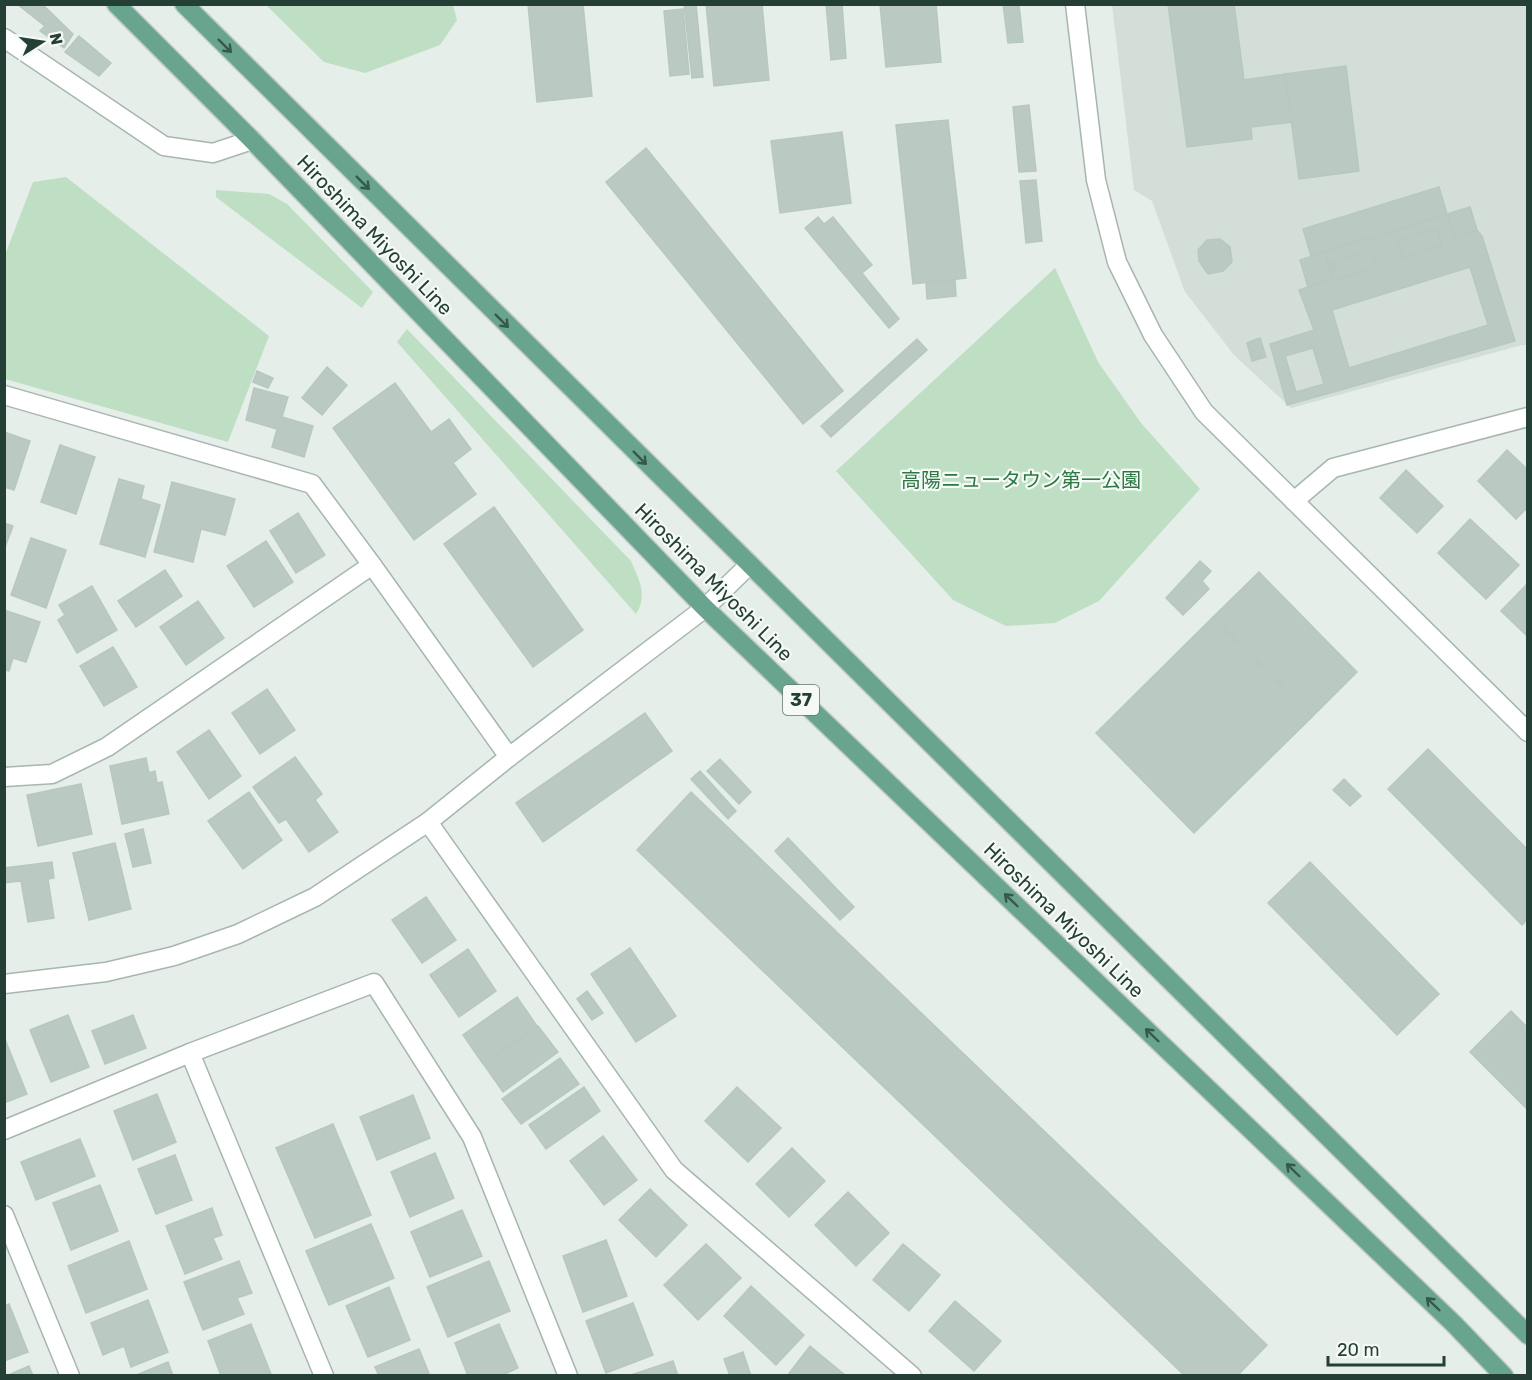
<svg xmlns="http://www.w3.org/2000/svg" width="1532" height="1380" viewBox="0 0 1532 1380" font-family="Rubik,'Noto Sans JP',sans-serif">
  <rect width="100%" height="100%" fill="#e5eee9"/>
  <path fill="#d3ded8" d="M1112 5H1527V345H1522L1291 408 1234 355 1185 292 1152 201 1134 190Z"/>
  <g fill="#bedfc3">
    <path d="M266 5H453L457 20 440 45 365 73 324 62Z"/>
    <path d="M66 177 269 336 228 442 5 379V255L33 182Z"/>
    <path d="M216 190 269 194 287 204 373 292 362 308 216 197Z"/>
    <path d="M1055 268 1098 362 1141 423 1200 489 1099 601 1055 623 1006 626 953 600 836 471Z"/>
    <path d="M407 329 631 561C639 580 648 595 636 614L397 342Z"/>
  </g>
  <g fill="#bac9c2" stroke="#b7c8bf" stroke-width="1.5" fill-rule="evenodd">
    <path d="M17 4H42L73 34 64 48 40 31 45 26Z"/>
    <path d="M528 4H583L592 96 537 102Z"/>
    <path d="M684 4H696L703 77 692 78Z"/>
    <path d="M706 4H762L769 80 714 86Z"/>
    <path d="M826 4H842L846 58 831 60Z"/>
    <path d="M880 4H936L941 62 886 67Z"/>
    <path d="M1003 4H1019L1023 42 1008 43Z"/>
    <path d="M1168 4H1234L1244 80 1285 74 1292 122 1251 127 1252 139 1187 147Z"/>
    <path d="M683 9 689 74 670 76 664 11Z"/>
    <path d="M79 36 111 63 99 76 65 52Z"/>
    <path d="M1346 66 1359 171 1299 179 1285 74Z"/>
    <path d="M1029 105 1036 171 1019 172 1013 107Z"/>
    <path d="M948 120 966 278 913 284 896 125Z"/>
    <path d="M842 132 851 203 780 213 771 141Z"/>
    <path d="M646 148 843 391 803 424 606 182Z"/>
    <path d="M1036 180 1042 241 1026 243 1020 181Z"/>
    <path d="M1439 187 1447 214 1311 256 1303 229Z"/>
    <path d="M1470 207 1477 230 1454 237 1447 214Z"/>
    <path d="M1447 214 1454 237 1477 230 1482 236 1515 341 1287 405 1270 344 1314 330 1299 290 1333 279 1325 252ZM1470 267 1488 325 1349 368 1332 310ZM1313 348 1324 384 1296 392 1285 356Z"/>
    <path d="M818 217 824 224 833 217 872 265 862 273 899 319 889 328 805 228Z"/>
    <path d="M1437 228 1442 245 1403 258 1397 242Z"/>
    <path d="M1220 239 1230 247 1232 262 1223 271 1208 274 1199 261 1198 250 1207 240Z"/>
    <path d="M1370 251 1376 266 1337 279 1332 263Z"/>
    <path d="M1325 252 1333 279 1308 287 1300 260Z"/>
    <path d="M955 280 956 296 927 299 926 283Z"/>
    <path d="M1260 338 1266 357 1252 361 1247 343Z"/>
    <path d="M917 339 927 350 831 437 821 426Z"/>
    <path d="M327 367 347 385 322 415 302 398Z"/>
    <path d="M257 371 273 378 268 388 253 382Z"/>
    <path d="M395 383 431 432 449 419 471 449 453 463 476 494 414 540 333 428Z"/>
    <path d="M254 388 288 397 282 417 313 426 304 457 272 447 277 429 246 420Z"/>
    <path d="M4 432 30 441 14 490 4 487Z"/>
    <path d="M60 445 95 457 76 514 41 502Z"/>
    <path d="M1507 450 1528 470V507L1516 519 1478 481Z"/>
    <path d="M1406 470 1443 506 1417 533 1380 498Z"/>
    <path d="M119 479 144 486 141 499 160 505 145 557 100 544Z"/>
    <path d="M172 482 235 499 225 535 201 529 193 562 154 552Z"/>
    <path d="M494 507 583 630 533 667 444 544Z"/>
    <path d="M298 513 325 555 296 573 270 531Z"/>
    <path d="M1470 519 1519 565 1486 599 1438 553Z"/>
    <path d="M4 523 13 526 4 550Z"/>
    <path d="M31 538 66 550 46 608 11 595Z"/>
    <path d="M266 541 293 582 254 607 227 566Z"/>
    <path d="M1200 561 1211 571 1202 581 1209 589 1183 615 1166 598Z"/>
    <path d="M165 570 182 596 136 627 118 601Z"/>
    <path d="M1259 572 1357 672 1312 717 1213 617Z"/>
    <path d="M1528 583V637L1501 611Z"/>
    <path d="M92 586 117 630 77 653 58 620 65 615 59 605Z"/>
    <path d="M198 601 224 638 186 665 160 627Z"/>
    <path d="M4 610 40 622 26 662 13 658 9 671 4 670Z"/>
    <path d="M1213 617 1312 717 1194 833 1096 733Z"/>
    <path d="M113 647 137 687 104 706 80 666Z"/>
    <path d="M267 689 295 730 260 754 232 713Z"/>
    <path d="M645 713 672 751 543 842 516 803Z"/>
    <path d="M209 730 241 776 209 799 177 752Z"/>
    <path d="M1428 749 1528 850V919L1522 925 1388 789Z"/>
    <path d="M295 757 322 794 315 800 338 832 309 852 286 819 279 823 253 787Z"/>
    <path d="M146 758 149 773 155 771 157 783 162 782 169 814 122 824 110 766Z"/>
    <path d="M720 759 751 792 739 804 707 771Z"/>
    <path d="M700 771 736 811 728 819 691 779Z"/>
    <path d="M1344 779 1361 796 1350 806 1333 790Z"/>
    <path d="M81 784 92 834 38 846 27 795Z"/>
    <path d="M249 792 282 840 243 869 208 821Z"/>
    <path d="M691 792 1267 1345 1237 1376H1185L637 850Z"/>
    <path d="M143 829 151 863 133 867 125 834Z"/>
    <path d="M788 838 854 907 840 920 775 851Z"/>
    <path d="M115 843 131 909 89 920 73 853Z"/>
    <path d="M52 862 54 878 48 879 54 918 28 922 21 881 4 883V868Z"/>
    <path d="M1310 862 1439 994 1397 1035 1268 903Z"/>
    <path d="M426 897 456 940 422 963 392 920Z"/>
    <path d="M630 948 676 1016 636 1042 591 974Z"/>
    <path d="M468 949 496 991 459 1017 430 975Z"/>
    <path d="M587 991 603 1013 592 1020 577 999Z"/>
    <path d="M517 997 537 1026 483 1064 463 1035Z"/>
    <path d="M1511 1011 1528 1028V1110L1470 1052Z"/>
    <path d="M68 1015 89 1067 51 1082 30 1030Z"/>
    <path d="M133 1015 146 1048 105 1064 92 1031Z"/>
    <path d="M538 1026 558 1052 503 1092 484 1065Z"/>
    <path d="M4 1037 27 1094 4 1103Z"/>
    <path d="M560 1058 579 1084 521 1124 502 1099Z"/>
    <path d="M584 1087 600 1111 546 1149 529 1125Z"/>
    <path d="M737 1087 781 1128 748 1162 705 1121Z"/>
    <path d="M157 1094 176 1142 133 1160 114 1111Z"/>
    <path d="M413 1095 430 1138 377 1160 360 1117Z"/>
    <path d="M333 1124 371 1215 315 1238 276 1148Z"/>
    <path d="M603 1136 637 1180 604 1205 570 1161Z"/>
    <path d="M80 1139 95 1176 36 1200 21 1162Z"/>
    <path d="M792 1148 825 1181 789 1217 756 1184Z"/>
    <path d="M435 1153 454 1198 410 1217 391 1172Z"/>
    <path d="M175 1155 192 1200 156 1214 138 1169Z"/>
    <path d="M100 1185 118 1231 71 1250 53 1203Z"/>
    <path d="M650 1189 687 1225 656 1257 619 1220Z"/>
    <path d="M848 1192 889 1233 856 1266 815 1225Z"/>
    <path d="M212 1208 222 1235 213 1238 222 1259 185 1274 166 1226Z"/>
    <path d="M462 1210 482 1256 430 1277 411 1232Z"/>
    <path d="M371 1224 394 1278 329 1305 306 1251Z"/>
    <path d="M606 1240 627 1296 583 1312 563 1256Z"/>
    <path d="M129 1241 147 1289 86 1313 68 1266Z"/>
    <path d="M706 1244 741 1278 698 1320 664 1285Z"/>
    <path d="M903 1244 940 1275 909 1311 873 1280Z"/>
    <path d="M239 1261 252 1293 237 1298 244 1314 203 1330 184 1282Z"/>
    <path d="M489 1261 510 1311 448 1337 427 1287Z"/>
    <path d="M751 1286 804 1335 776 1365 724 1316Z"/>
    <path d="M389 1287 410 1340 368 1357 346 1306Z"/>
    <path d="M148 1300 168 1352 131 1367 124 1346 103 1355 91 1323Z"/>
    <path d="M955 1301 1001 1341 974 1371 929 1331Z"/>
    <path d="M633 1303 653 1355 606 1373 586 1321Z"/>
    <path d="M9 1304 28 1352 4 1361V1306Z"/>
    <path d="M251 1324 271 1374 221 1376 208 1341Z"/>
    <path d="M499 1324 518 1368 501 1376H468L455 1343Z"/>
    <path d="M810 1346 846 1376H787Z"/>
    <path d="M419 1349 430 1376H379L375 1367Z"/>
    <path d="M743 1352 751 1376H730L724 1359Z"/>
    <path d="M673 1361 678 1376H628Z"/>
    <path d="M168 1362 173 1376H134Z"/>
    <path d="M29 1366 33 1376H6Z"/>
  </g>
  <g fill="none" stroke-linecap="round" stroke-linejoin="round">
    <defs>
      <g id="minor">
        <path d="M1075 4 1096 180 1117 262 1153 335 1204 412 1528 732"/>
        <path d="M4 38 164 146 213 153 252 140"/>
        <path d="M4 395 312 484 372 565 509 757"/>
        <path d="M1294 501 1333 468 1528 417"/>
        <path d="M4 777 52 774 107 747 372 565"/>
        <path d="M428 822 674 1170 912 1376"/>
        <path d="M4 984 106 972 174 956 238 934 315 897 428 822 509 757 705 608 749 565"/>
        <path d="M190 1053 324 1376"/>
        <path d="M4 1130 190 1053 374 983 472 1137 568 1376"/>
        <path d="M4 1215 70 1376"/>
      </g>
      <g id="major">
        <path d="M116 4 252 140 705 608 1454 1324 1504 1376"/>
        <path d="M184 4 1528 1335"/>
      </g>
    </defs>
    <use href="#minor" stroke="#a7b6b0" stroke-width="21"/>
    <use href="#major" stroke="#c2cac7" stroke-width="21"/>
    <use href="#minor" stroke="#fff" stroke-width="18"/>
    <use href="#major" stroke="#69a48e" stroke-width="18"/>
  </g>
  <defs><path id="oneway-shaft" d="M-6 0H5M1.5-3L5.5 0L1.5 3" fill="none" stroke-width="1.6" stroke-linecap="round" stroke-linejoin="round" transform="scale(1.5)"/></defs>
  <g stroke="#35594c">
    <use href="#oneway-shaft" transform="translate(225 46) rotate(45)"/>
    <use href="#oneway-shaft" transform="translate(363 183) rotate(45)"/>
    <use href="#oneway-shaft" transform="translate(502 321) rotate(45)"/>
    <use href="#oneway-shaft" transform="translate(640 458) rotate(45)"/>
    <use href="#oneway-shaft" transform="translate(1011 900) rotate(-136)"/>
    <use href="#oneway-shaft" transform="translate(1152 1035) rotate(-136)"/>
    <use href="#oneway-shaft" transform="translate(1293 1170) rotate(-136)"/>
    <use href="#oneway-shaft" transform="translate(1433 1304) rotate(-136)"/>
  </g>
  <g text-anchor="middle" stroke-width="4.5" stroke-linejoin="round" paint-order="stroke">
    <rect fill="#f6faf7" stroke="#637870" stroke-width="1.5" x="783" y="685" width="36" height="30" rx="4.5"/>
    <g font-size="18" font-weight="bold" fill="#244036">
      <text x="801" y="706">37</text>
    </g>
    <g font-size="20" fill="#244036" stroke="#f6faf7">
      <text transform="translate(375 235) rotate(46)" y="7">Hiroshima Miyoshi Line</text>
      <text transform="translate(714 582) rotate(45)" y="7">Hiroshima Miyoshi Line</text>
      <text transform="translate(1064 920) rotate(44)" y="7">Hiroshima Miyoshi Line</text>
    </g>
    <g font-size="20" fill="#2d7842" stroke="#f6faf7">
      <text x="1021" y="487">高陽ニュータウン第一公園</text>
    </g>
  </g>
  <rect width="1532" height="1380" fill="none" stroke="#244036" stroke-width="12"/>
  <g transform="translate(42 42) rotate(78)" stroke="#f6faf7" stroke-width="4.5" paint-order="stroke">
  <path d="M0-4.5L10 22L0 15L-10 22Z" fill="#244036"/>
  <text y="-9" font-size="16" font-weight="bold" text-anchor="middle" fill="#244036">N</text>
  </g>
  <path d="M1328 1356v9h116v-9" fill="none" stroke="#244036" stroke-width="3"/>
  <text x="1337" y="1356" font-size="18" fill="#244036" stroke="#f6faf7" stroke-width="4.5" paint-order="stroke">20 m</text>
</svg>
